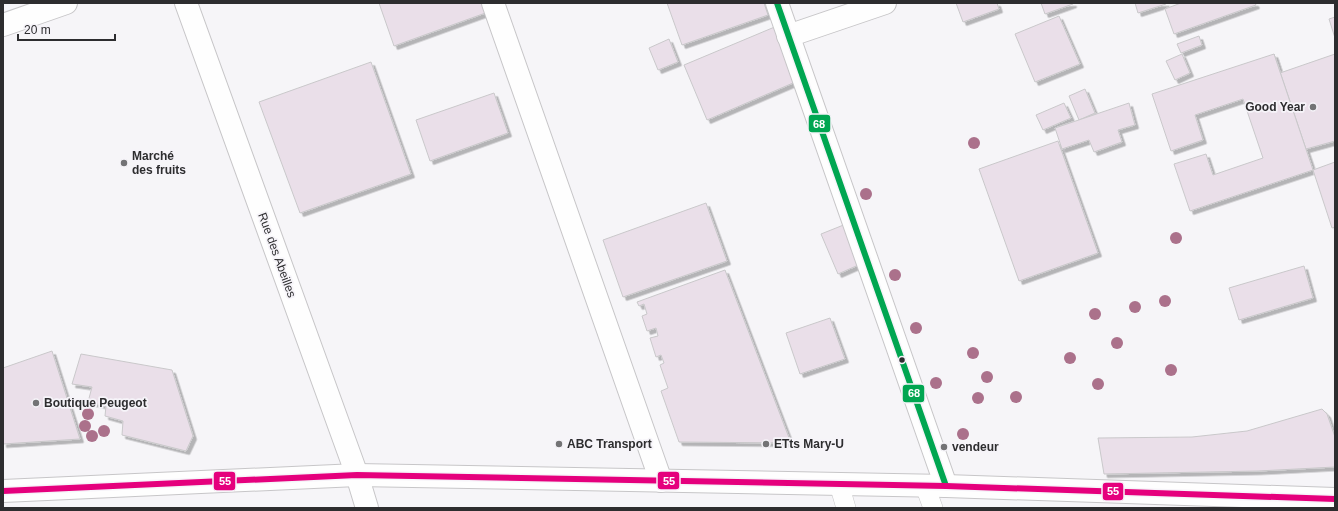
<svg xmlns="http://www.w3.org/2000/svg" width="1338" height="511" viewBox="0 0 1338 511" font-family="Helvetica,sans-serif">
  <defs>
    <filter id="shadow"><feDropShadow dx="3.5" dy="3.5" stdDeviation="0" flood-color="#0004"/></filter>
  </defs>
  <rect width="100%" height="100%" fill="#f6f5f8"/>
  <g fill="#eadfe9" stroke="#c9c8ca" filter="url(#shadow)">
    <path d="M379 3H488L491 11 394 46Z"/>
    <path d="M667 3H764L768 15 682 45Z"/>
    <path d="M956 3H997L999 9 963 22Z"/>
    <path d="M1041 3H1073V4L1045 14Z"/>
    <path d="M1135 3H1166V4L1138 13Z"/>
    <path d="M1181 3H1255L1256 5 1174 34 1165 9Z"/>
    <path d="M1059 16 1080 64 1035 82 1015 34Z"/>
    <path d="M1335 17V38L1329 19Z"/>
    <path d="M777 26 800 80 707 120 684 65Z"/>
    <path d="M1199 36 1202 45 1181 53 1177 44Z"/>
    <path d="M669 39 678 62 658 70 649 48Z"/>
    <path d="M1182 54 1190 73 1175 80 1166 61Z"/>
    <path d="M1274 54 1280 73 1335 54V141L1306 149Z"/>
    <path d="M1274 54 1313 170 1190 211 1174 164 1206 154 1213 175 1263 158 1243 99 1195 115 1203 140 1171 151 1152 94Z"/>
    <path d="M371 62 411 174 300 213 259 102Z"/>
    <path d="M1085 89 1095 113 1079 120 1069 96Z"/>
    <path d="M494 93 508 133 430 161 416 120Z"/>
    <path d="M1064 103 1071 118 1043 130 1036 115Z"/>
    <path d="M1129 103 1135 125 1118 130 1122 142 1094 152 1089 140 1062 149 1055 128Z"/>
    <path d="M1058 141 1098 253 1019 281 979 169Z"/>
    <path d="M1335 162V227L1332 228 1313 170Z"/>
    <path d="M706 203 727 261 623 297 603 240Z"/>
    <path d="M846 224 863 263 838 274 821 234Z"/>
    <path d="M1304 266 1313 298 1239 320 1229 288Z"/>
    <path d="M725 270 791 443 679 442 661 391 668 388 660 365 664 363 661 355 656 357 650 338 658 336 656 328 647 331 642 316 647 314 644 304 639 306 637 302Z"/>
    <path d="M830 318 845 359 800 374 786 333Z"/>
    <path d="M52 351 80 439 3 444V368Z"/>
    <path d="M81 354 172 370 193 436 186 451 122 435 123 421 105 416 106 406 88 402 92 387 72 384Z"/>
    <path d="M1322 409 1327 414 1335 437V467L1258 471 1104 474 1098 438 1192 437 1247 431Z"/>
  </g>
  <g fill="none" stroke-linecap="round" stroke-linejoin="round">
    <defs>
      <g id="lane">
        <path d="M839 484 846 508"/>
        <path d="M925 486 933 508"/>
      </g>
      <g id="street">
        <path d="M186 3 357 475 367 508"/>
        <path d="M493 3 661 481"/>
        <path d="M777 3 946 486"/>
        <path d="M3 25 66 3"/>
        <path d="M788 36 885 3"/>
        <path d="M3 491 357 475 946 486 1335 499"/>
      </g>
    </defs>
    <use href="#lane" stroke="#c7c6c8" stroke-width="20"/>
    <use href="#street" stroke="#c7c6c8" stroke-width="24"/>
    <use href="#lane" stroke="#fefefe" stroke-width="19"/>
    <use href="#street" stroke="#fefefe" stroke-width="22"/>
    <defs>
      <path id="bus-1" d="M777 3 946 486"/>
      <path id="bus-2" d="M3 491 357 475 946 486 1335 499"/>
    </defs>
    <use href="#bus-1" stroke="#f6f4f9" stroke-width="9"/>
    <use href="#bus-2" stroke="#f6f4f9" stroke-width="9"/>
    <use href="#bus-1" stroke="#00a651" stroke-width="6"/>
    <use href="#bus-2" stroke="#e5007d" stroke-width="6"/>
  </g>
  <g fill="#ab718b">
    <circle cx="974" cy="143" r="6"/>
    <circle cx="866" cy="194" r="6"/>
    <circle cx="1176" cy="238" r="6"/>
    <circle cx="895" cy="275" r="6"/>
    <circle cx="1165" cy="301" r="6"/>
    <circle cx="1135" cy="307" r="6"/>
    <circle cx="1095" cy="314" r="6"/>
    <circle cx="916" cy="328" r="6"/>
    <circle cx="1117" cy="343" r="6"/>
    <circle cx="973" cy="353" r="6"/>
    <circle cx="1070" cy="358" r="6"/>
    <circle cx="1171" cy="370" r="6"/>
    <circle cx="987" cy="377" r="6"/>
    <circle cx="936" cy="383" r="6"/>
    <circle cx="1098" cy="384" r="6"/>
    <circle cx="1016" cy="397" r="6"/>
    <circle cx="978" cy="398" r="6"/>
    <circle cx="88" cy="414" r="6"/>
    <circle cx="85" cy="426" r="6"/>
    <circle cx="104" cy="431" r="6"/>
    <circle cx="963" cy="434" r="6"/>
    <circle cx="92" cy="436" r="6"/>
  </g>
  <g fill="#737375" stroke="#f6f4f9" stroke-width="1.5">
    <circle cx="1313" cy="107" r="4"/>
    <circle cx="124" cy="163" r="4"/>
    <circle cx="36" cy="403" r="4"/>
    <circle cx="559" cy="444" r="4"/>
    <circle cx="766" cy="444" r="4"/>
    <circle cx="944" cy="447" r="4"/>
  </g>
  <circle fill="#2d2d2f" stroke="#f6f4f9" stroke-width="1.5" cx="902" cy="360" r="3.5"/>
  <g text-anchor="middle" stroke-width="3.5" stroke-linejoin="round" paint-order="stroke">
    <g font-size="12" font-weight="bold" fill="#2d2d2f" stroke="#f6f4f9" text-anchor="start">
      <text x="1305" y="111" text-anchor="end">Good Year</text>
      <text x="132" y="160">Marché<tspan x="132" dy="14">des fruits</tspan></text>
      <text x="44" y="407">Boutique Peugeot</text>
      <text x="567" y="448">ABC Transport</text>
      <text x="774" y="448">ETts Mary-U</text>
      <text x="952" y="451">vendeur</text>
    </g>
    <g font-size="12" fill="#2d2d2f" stroke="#f6f4f9">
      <text transform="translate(277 255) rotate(70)" y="4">Rue des Abeilles</text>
    </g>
  </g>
  <g stroke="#f6f4f9" stroke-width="1.5">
    <rect x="808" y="114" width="23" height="19" rx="4" fill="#00a651"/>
    <rect x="902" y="384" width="23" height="19" rx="4" fill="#00a651"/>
    <rect x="657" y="471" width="23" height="19" rx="4" fill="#e5007d"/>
    <rect x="213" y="471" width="23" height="20" rx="4" fill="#e5007d"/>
    <rect x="1102" y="482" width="22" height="19" rx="4" fill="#e5007d"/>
  </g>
  <g font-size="11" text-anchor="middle" font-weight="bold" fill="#fff">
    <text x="819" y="128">68</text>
    <text x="914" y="397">68</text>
    <text x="669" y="485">55</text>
    <text x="225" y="485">55</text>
    <text x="1113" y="495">55</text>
  </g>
  <rect width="1338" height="511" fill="none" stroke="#2d2d2f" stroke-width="8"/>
  <path d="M18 34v6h97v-6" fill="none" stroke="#2d2d2f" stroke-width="2"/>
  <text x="24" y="34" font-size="12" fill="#2d2d2f" stroke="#f6f4f9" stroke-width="3" paint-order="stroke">20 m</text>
</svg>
